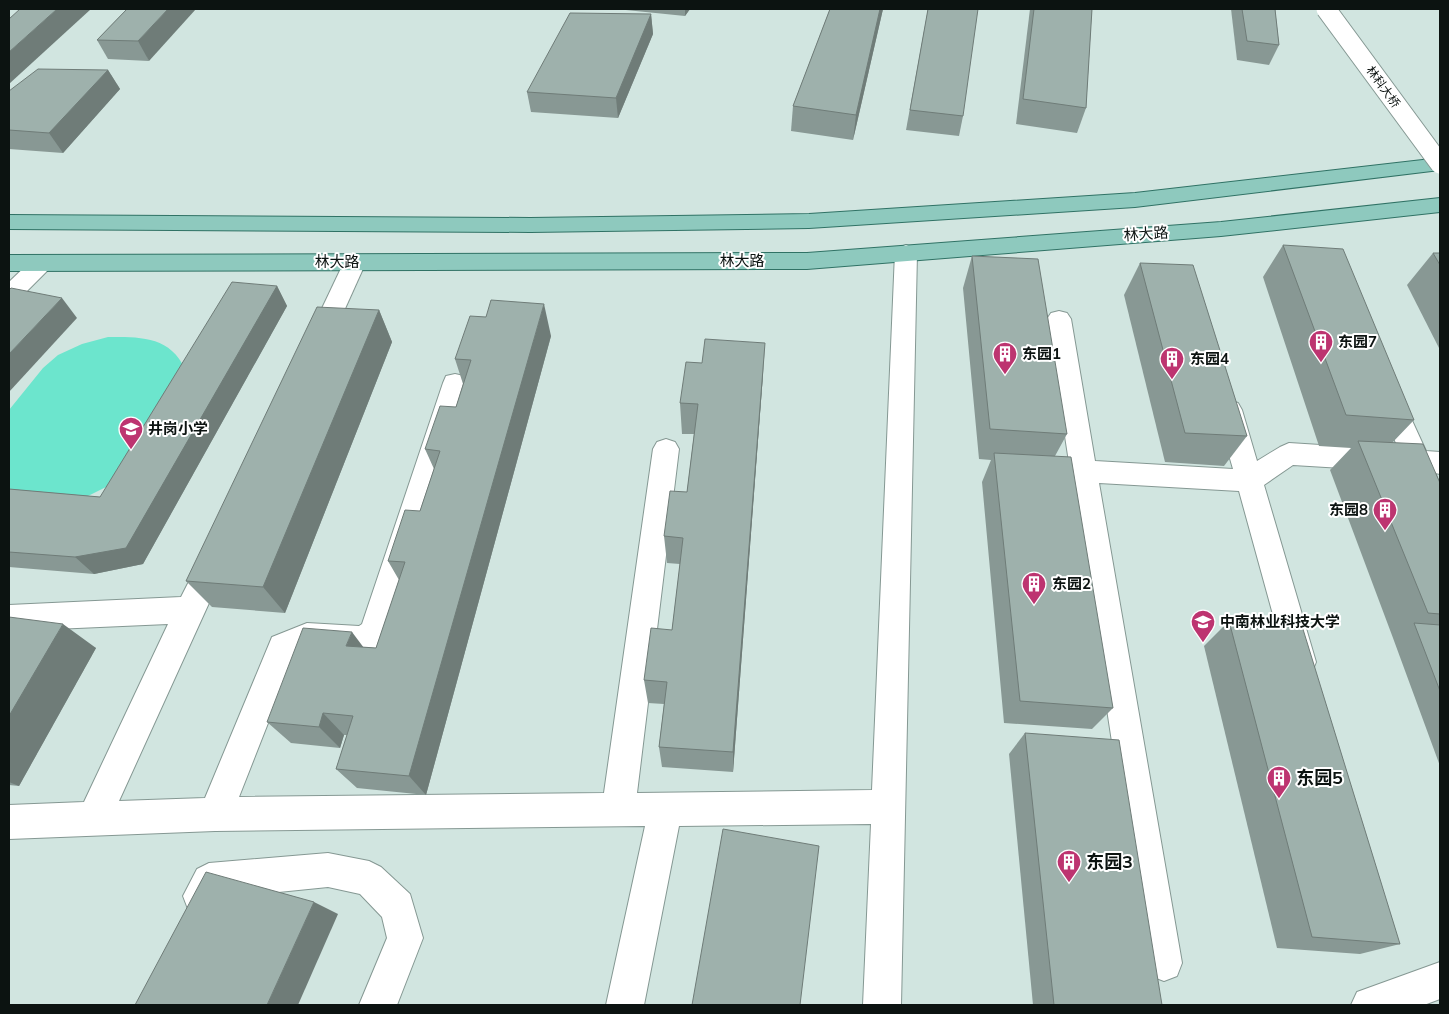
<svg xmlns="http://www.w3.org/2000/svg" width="1449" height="1014" viewBox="0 0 1449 1014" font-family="Mulish,'Noto Sans SC',sans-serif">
  <rect width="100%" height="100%" fill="#d1e5e0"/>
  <path fill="#6ce5cd" d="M108 337C140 337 170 336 185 369L108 486 86 497 9 501V410L43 368 58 355 82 344Z"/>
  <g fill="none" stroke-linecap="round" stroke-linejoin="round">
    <defs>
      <g id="minor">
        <path d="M906 245 914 248 917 253 901 1005H863L871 824 679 826 644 1005H606L645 826 215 831 9 839V805L84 802 168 624 9 631V605L181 597 205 550 215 547 225 550 229 559 119 801 205 798 272 637 307 623 359 626 362 624 443 383 446 376 455 374 464 376 467 383 385 642 375 650 364 654 308 651 294 657 239 797 604 793 653 449 657 442 666 439 675 442 679 449 637 793 872 790 895 253 898 248Z"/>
        <path d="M355 254 363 257 366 262 330 342 327 348 318 351 309 348 306 342 344 262 347 257Z"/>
        <path d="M41 256 49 259 52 264 49 269 17 301 9 303V282L33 259Z"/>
        <path d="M1059 311 1067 313 1071 319 1095 461 1233 469 1216 410 1220 403 1229 400 1238 403 1242 410 1257 461 1280 447 1289 443 1399 450 1376 397 1380 390 1389 387 1398 390 1426 451 1440 452V474L1435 473 1440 485V528L1430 524 1408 472 1293 465 1264 485 1316 662 1312 672 1301 676 1290 672 1286 662 1239 491 1099 483 1182 963 1177 976 1164 981 1151 976 1146 963 1047 319 1051 313Z"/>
        <path d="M328 853 369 861 381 867 410 894 423 938 397 1005H359L387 938 382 917 360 894 328 887 219 898 214 909 201 914 188 909 183 896 197 869 209 863Z"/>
        <path d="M1440 962V999L1424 1005H1351L1357 992Z"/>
      </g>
      <g id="major">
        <path d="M1440 158V170L1135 207 809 228 530 232 9 229V215L530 218 809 214 1135 193Z"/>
        <path d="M1440 198V212L1221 236 807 269 9 271V255L807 253 1221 222Z"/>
      </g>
    </defs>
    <use href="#minor" stroke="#859893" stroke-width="2"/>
    <use href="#major" stroke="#307265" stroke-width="2"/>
    <use href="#minor" fill="#fff" fill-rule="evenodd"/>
    <use href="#major" fill="#8ec9be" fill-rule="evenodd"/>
    <defs>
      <path id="minor-bridge" d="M1326 9 1440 164"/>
    </defs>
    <use href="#minor-bridge" stroke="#859893" stroke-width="21" stroke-linecap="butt"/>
    <use href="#minor-bridge" stroke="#fff" stroke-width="19"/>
  </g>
  <g fill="#889894">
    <path d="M127 9 149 61 108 59 97 40Z"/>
    <path d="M616 9H690L685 16Z"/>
    <path d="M830 9H883L853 140 791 131 793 106Z"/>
    <path d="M928 9 963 116 959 136 906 130Z"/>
    <path d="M1030 9H1092L1086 108 1077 133 1016 124Z"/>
    <path d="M1231 9H1275L1279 45 1269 65 1237 60Z"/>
    <path d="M651 14 653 34 618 118 531 112 527 92Z"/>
    <path d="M108 70 120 89 63 153 9 149V91Z"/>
    <path d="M1283 245 1414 420 1392 443 1440 483V766L1393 638 1330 470 1351 448 1319 446 1263 277Z"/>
    <path d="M1433 253H1440V350L1407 285Z"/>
    <path d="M972 256 1067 434 1055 456 1113 708 1092 729 1004 723 982 482 991 460 979 459 963 288Z"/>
    <path d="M1140 263 1247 436 1224 466 1165 462 1124 295Z"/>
    <path d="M277 286 287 306 143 564 94 574 9 567V489L100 497Z"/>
    <path d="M379 310 392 342 285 613 212 607 186 581Z"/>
    <path d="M551 336 426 795 357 788 336 769 347 735H344L340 748 291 743 267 722 364 647 376 648 399 580 388 561 420 511 434 469 425 449 456 407 463 384 455 359Z"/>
    <path d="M763 374 733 772 662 767 659 747 664 704 648 703 644 680 672 630 680 564 667 563 664 536 687 492 694 434H682L680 403Z"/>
    <path d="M9 617 96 648 19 786 9 785Z"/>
    <path d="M1229 621 1400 944 1360 954 1277 948 1204 646Z"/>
    <path d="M1025 733 1162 1005H1033L1009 754Z"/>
  </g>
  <g fill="#6f7c78">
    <path d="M57 9H91L9 84V52Z"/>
    <path d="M168 9H196L149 61 138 41Z"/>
    <path d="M685 9H690L685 16Z"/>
    <path d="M880 9H883L853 140 856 115Z"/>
    <path d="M651 14 653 34 618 118 616 98Z"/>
    <path d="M108 70 120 89 63 153 49 133Z"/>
    <path d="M277 286 287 306 143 564 94 574 75 557Z"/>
    <path d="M62 298 77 318 9 392V354Z"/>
    <path d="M544 304 551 336 426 795 409 776Z"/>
    <path d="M379 310 392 342 285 613 263 587Z"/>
    <path d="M765 343 763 374 733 772V752Z"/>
    <path d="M63 624 96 648 19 786 9 782V716Z"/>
    <path d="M352 632 370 656 346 646Z"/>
    <path d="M323 713 344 735 340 748 319 727Z"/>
    <path d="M314 902 338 914 298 1005H267Z"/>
  </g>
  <g fill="#9eb1ac" stroke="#6f7c78">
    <path d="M20 9H57L9 52V19Z"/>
    <path d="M127 9H168L138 41 97 40Z"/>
    <path d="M830 9H880L856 115 793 106Z"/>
    <path d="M928 9H978L963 116 910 110Z"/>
    <path d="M1034 9H1092L1086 108 1023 99Z"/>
    <path d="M1242 9H1275L1279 45 1247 41Z"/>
    <path d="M570 13 651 14 616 98 527 92Z"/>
    <path d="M38 69 108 70 49 133 9 130V91Z"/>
    <path d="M1283 245 1343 249 1414 420 1346 415Z"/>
    <path d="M1433 253H1440V265Z"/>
    <path d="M972 256 1038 259 1067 434 990 429Z"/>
    <path d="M1140 263 1193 265 1247 436 1185 433Z"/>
    <path d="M232 282 277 286 126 548 75 557 9 552V489L100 497Z"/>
    <path d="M11 288 62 298 9 354V308L10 307H9V290Z"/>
    <path d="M491 300 544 304 409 776 336 769 353 716 323 713 319 727 267 722 303 628 352 632 346 646 376 648 405 562 388 561 405 510 420 511 440 451 425 449 440 406 456 407 471 360 455 359 470 316 486 317Z"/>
    <path d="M317 307 379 310 263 587 186 581Z"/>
    <path d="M705 339 765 343 733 752 659 747 667 682 644 680 651 628 672 630 683 538 664 536 670 491 687 492 698 404 680 403 686 362 702 363Z"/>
    <path d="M1358 441 1423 444 1440 483V614L1428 613Z"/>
    <path d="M994 453 1071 457 1113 708 1020 701Z"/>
    <path d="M9 617 63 624 9 716Z"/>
    <path d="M1229 621 1302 626 1400 944 1312 937Z"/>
    <path d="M1414 623 1440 625V691Z"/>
    <path d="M1025 733 1119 740 1162 1005H1054Z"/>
    <path d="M723 829 819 846 800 1005H692Z"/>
    <path d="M206 872 314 902 267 1005H135Z"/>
  </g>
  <defs>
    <symbol id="building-pin" viewBox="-11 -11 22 30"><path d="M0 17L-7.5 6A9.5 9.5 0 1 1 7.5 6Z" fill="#bd3470" stroke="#fff"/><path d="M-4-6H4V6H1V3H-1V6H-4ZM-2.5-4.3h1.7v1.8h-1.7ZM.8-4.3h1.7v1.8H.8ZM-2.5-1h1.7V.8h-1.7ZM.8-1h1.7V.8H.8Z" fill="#fff"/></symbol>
    <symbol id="school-pin" viewBox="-11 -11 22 30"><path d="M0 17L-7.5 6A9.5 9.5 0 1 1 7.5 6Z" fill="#bd3470" stroke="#fff"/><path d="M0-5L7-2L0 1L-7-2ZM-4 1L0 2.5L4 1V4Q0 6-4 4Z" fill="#fff"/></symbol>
    <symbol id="university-pin" viewBox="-11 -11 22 30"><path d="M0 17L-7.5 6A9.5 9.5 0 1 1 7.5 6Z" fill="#bd3470" stroke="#fff"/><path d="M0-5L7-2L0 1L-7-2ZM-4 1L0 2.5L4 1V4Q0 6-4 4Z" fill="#fff"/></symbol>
  </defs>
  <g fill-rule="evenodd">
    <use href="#building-pin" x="1307" y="328" width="28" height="38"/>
    <use href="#building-pin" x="991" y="340" width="28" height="38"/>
    <use href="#building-pin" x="1158" y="345" width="28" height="38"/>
    <use href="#school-pin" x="117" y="415" width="28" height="38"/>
    <use href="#building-pin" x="1371" y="496" width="28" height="38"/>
    <use href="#building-pin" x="1020" y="570" width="28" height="38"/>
    <use href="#university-pin" x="1189" y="608" width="28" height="38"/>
    <use href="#building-pin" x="1265" y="764" width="28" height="38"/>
    <use href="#building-pin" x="1055" y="848" width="28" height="38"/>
  </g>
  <g text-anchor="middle" stroke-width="4" stroke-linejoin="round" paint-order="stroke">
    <g font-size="12" fill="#0c1311" stroke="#fff">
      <text transform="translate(1383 87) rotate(54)" y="4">林科大桥</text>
    </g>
    <g font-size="15" fill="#0c1311" stroke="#fff">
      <text transform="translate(1146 234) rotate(-4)" y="5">林大路</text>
      <text x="742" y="266">林大路</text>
      <text x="337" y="267">林大路</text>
    </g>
    <g font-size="15" font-weight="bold" fill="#0c1311" stroke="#fff" text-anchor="start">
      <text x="1338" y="347">东园7</text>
      <text x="1022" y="359">东园1</text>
      <text x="1190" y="364">东园4</text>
      <text x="148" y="434">井岗小学</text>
      <text x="1368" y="515" text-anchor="end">东园8</text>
      <text x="1052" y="589">东园2</text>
      <text x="1220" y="627">中南林业科技大学</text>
    </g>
    <g font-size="18" font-weight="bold" fill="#0c1311" stroke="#fff" text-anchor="start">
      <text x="1296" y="784">东园5</text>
      <text x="1086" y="868">东园3</text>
    </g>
  </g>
  <rect width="1449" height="1014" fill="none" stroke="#0c1311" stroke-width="20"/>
</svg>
